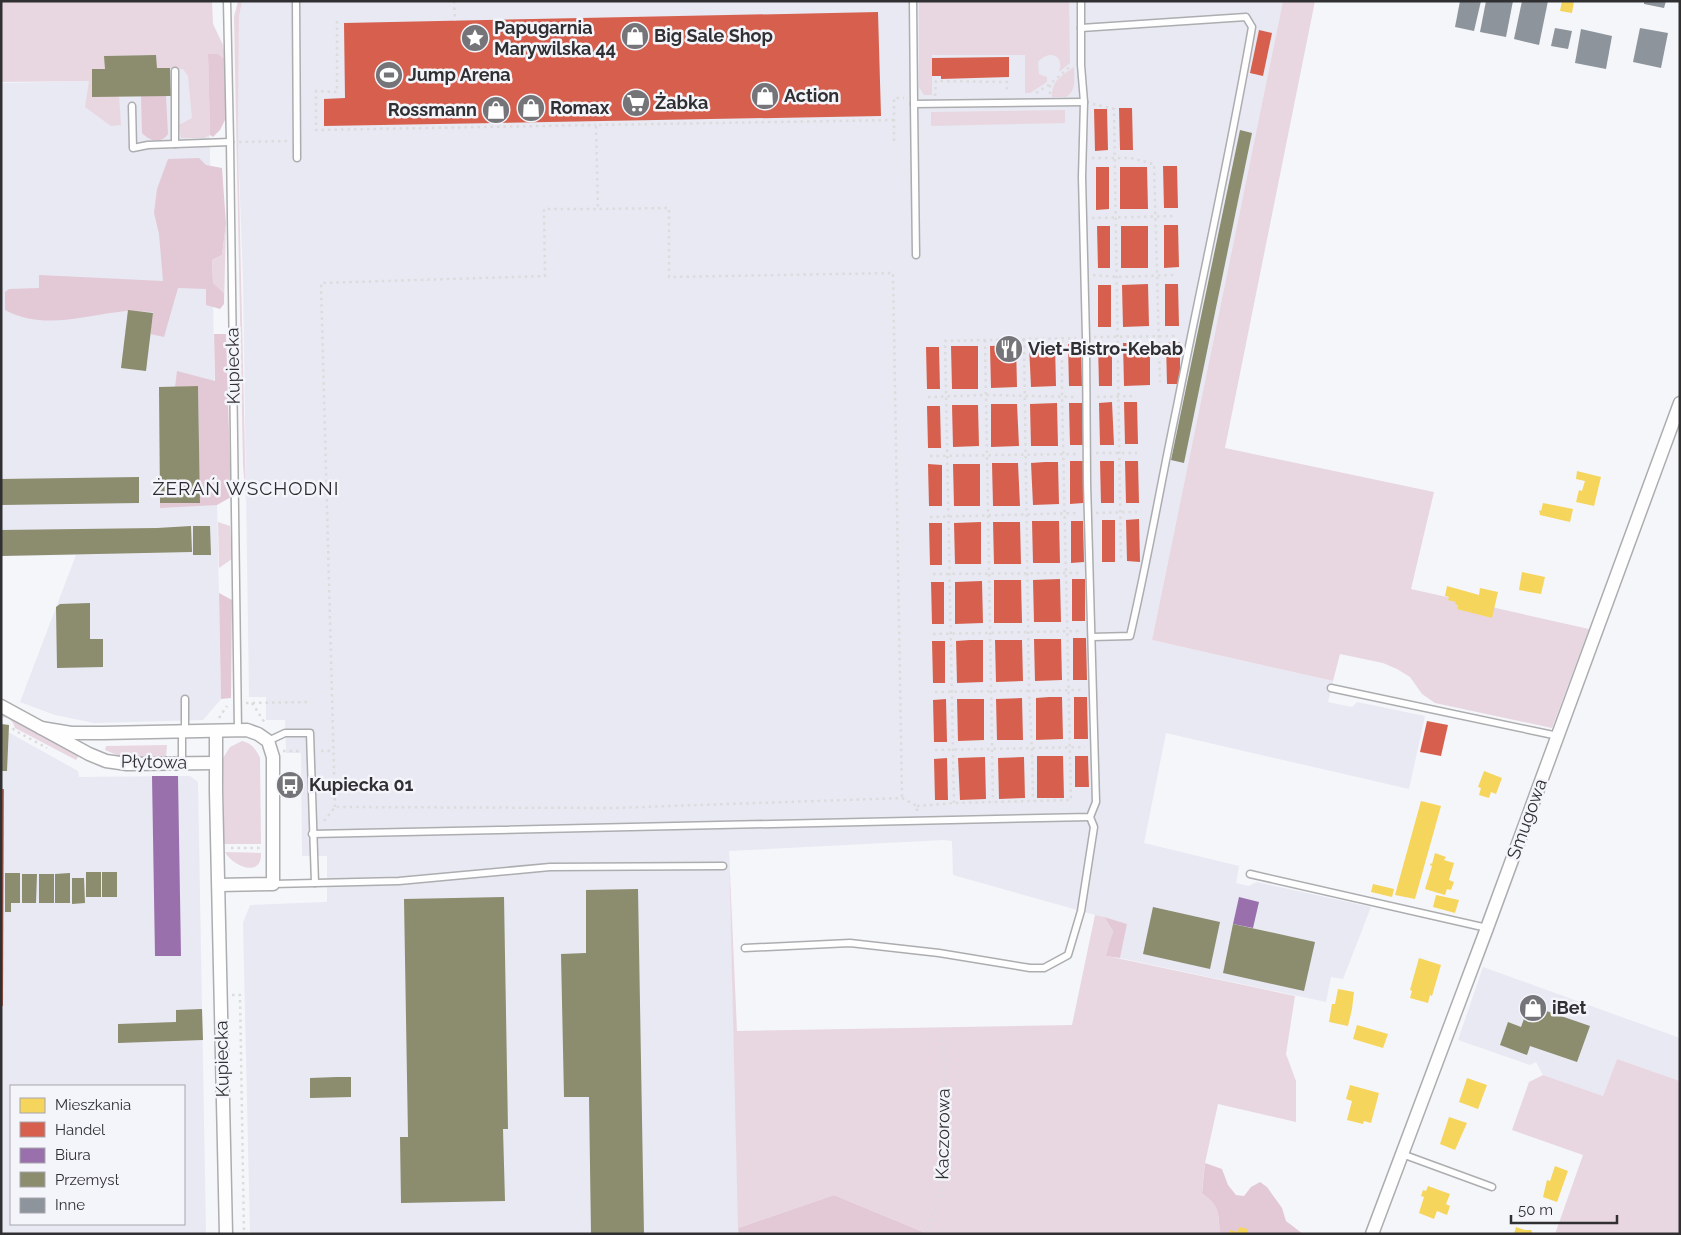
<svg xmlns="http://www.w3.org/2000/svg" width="1681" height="1235" viewBox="0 0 1681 1235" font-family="Raleway,sans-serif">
  <rect width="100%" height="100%" fill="#f5f6fa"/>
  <g fill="#e8e9f3" fill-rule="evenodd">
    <path d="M242 1H1283L1152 640 1333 681 1328 702 1352 707 1357 702 1425 716 1409 789 1166 733 1144 843 1239 866 1236 883 1249 886 1256 882 1371 907 1343 979 1331 977 1326 1002 1120 958 1127 924 953 875 952 841 944 840 729 851 739 1234H250L243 923 250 905 327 902V856H302L301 753H286L285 720H266V697H249L243 281 238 142 239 18Z"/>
    <path d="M89 53 208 54 221 699 203 720 94 723 55 715 20 702 76 555 1 556V83L89 81Z"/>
    <path d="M1 724 9 725 8 732 78 771 79 777 181 776H190L198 782 206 1234H1ZM11 1086H184V1224H11Z"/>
    <path d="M1483 967 1680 1038V1081L1617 1059 1603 1096 1543 1075 1536 1062 1530 1065 1458 1040Z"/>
  </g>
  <g fill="#e8d7e0">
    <path d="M1 1H212L213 24 223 45 225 59 218 54H208L210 135 204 138H181L179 125 192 118 188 76 183 69 157 68 156 55 105 56V69H92V96H119L121 125 111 126 85 107 89 81 1 82Z"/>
    <path d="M238 1H242L239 18 238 142 246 500 243 465 234 17Z"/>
    <path d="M919 1H1069L1070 63 1059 72C1065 55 1049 49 1038 62L1039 74 1047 77V82L1030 93H1025V55H932V95H924L919 87Z"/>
    <path d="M1283 1H1315L1225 448 1434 492 1411 589 1589 629 1552 728 1435 703 1422 694 1410 677 1397 669 1383 663 1340 654 1333 681 1152 640Z"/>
    <path d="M1074 67C1074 78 1077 90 1066 97H1052C1052 79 1062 76 1074 67Z"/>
    <path d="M1065 110V123L931 126V112Z"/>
    <path d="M226 224 224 304V293L213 283 212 260 222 255Z"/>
    <path d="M218 522 230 526 232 559 219 568Z"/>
    <path d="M1 713 79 755 76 760 15 728C13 721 9 717 1 717Z"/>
    <path d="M242 741C251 743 256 749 260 758L261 844H224L223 758 230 747Z"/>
    <path d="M167 745 166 757 117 758V755L105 750 106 746Z"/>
    <path d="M729 851 737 1031 1072 1025 1095 915 1104 917 1113 931 1107 956 1295 996 1286 1054 1296 1081V1122L1218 1104 1205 1163 1202 1192C1220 1206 1218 1212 1220 1234H928L834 1195 738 1228Z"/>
    <path d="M225 852 261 853C262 878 233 867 225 852Z"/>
    <path d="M1617 1059 1680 1081V1234H1555L1583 1155 1512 1130 1529 1082 1543 1075 1603 1096Z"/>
  </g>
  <g fill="#e3c9d6">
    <path d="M208 54H218L225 59V120L220 130 213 137 210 135Z"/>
    <path d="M141 96H166L168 134C160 145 150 141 142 133Z"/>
    <path d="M199 158 206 165 222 168 226 224 222 255 212 260 213 283 224 293V304L220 309 206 305V289L178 288 164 337 150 334 153 312C144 312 134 310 126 311 84 315 44 331 5 310V292L9 289 39 288V275L163 281 159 234 154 213 157 189 168 159Z"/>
    <path d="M214 334H226L231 497 217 505 160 508V503L200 502 198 386 175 387 177 371 215 381Z"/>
    <path d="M219 593 232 600 231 698 221 699Z"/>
    <path d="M1104 917 1127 924 1120 958 1106 956 1113 931Z"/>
    <path d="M1205 1163 1222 1169 1228 1185 1236 1195 1244 1196 1251 1187 1260 1182 1267 1187 1282 1208 1286 1221 1303 1234H1220C1218 1212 1220 1206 1202 1193Z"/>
    <path d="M834 1195 928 1234H739L738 1228Z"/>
  </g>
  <g fill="#f6d55c">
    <path d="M1562 1H1574L1572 13 1560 11Z"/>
    <path d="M1577 471 1601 477 1594 506 1576 502 1579 490 1582 491 1585 481 1576 479Z"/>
    <path d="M1543 503 1573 509 1570 522 1540 515 1539 510 1541 511Z"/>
    <path d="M1522 572 1545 577 1541 594 1519 590Z"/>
    <path d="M1447 586 1479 595 1480 588 1498 592 1492 618 1457 609 1458 605 1455 604 1456 602 1448 600 1449 597 1445 596Z"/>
    <path d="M1484 771 1502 778 1496 794 1491 792 1489 798 1479 795 1481 788 1478 787Z"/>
    <path d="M1421 801 1441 806 1415 899 1395 895Z"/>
    <path d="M1435 853 1446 857 1444 860 1454 863 1449 880 1454 882 1451 890 1447 889 1445 895 1425 889 1432 866 1430 865 1431 863 1432 864Z"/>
    <path d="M1373 884 1394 889 1392 897 1371 892Z"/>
    <path d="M1436 895 1459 900 1455 913 1433 907Z"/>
    <path d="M1419 958 1441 965 1432 996 1430 995 1428 1003 1410 998 1412 991 1410 990Z"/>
    <path d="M1338 989 1354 992 1352 1009 1348 1026 1329 1022 1332 1004H1335Z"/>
    <path d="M1357 1025 1388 1034 1383 1048 1353 1039Z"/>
    <path d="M1467 1078 1487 1085 1478 1109 1459 1102Z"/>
    <path d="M1350 1085 1379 1093 1371 1123 1364 1121 1363 1124 1347 1120 1352 1101 1346 1099Z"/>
    <path d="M1449 1117 1467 1123 1455 1150 1440 1144Z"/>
    <path d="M1555 1166 1568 1171 1557 1202 1543 1197 1547 1180 1550 1181Z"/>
    <path d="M1428 1186 1450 1194 1446 1204 1450 1206 1447 1215 1437 1211 1434 1219 1419 1213 1424 1197 1421 1196 1423 1190 1426 1191Z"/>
    <path d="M1239 1227 1248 1229 1247 1234H1229L1230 1230 1238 1232Z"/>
    <path d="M1516 1227 1525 1230H1531L1533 1234H1514Z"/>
  </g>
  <g fill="#d6604d">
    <path d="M878 12 881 116 324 126V99L345 98 344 23Z"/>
    <path d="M1259 30 1272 33 1263 76 1250 73Z"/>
    <path d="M1009 57V77L941 79V76H932V58Z"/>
    <path d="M1119 108H1132L1133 150H1120Z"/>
    <path d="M1094 109H1107L1108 150 1095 151Z"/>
    <path d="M1163 166H1177L1178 208H1164Z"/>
    <path d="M1096 167H1109V209L1096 210Z"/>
    <path d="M1120 167H1147L1148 209H1120Z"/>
    <path d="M1164 225H1178L1179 267 1164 268Z"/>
    <path d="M1097 226H1110V268H1098Z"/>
    <rect x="1121" y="226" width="27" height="42"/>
    <path d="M1148 284 1149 326 1123 327 1122 285Z"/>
    <path d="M1165 284H1178L1179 326H1165Z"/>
    <rect x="1098" y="285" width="13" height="42"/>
    <path d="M1180 342V384H1167L1166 343Z"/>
    <path d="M1123 343H1150V385L1124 386Z"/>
    <path d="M1068 344H1081L1082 386H1069Z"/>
    <path d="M1098 344H1112V386H1099Z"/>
    <path d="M1016 345 1017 387 991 388 990 346Z"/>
    <path d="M1029 345H1055L1056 386 1031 387Z"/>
    <path d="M951 346H978V389H952Z"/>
    <path d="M926 347H939L940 389H927Z"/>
    <path d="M1112 402 1114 445H1100L1099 403Z"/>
    <path d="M1124 402H1137L1138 444H1125Z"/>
    <path d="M1057 403 1058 446H1031L1030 404Z"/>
    <path d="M1069 403H1082L1083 445H1070Z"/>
    <path d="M991 404H1017L1019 446 991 447Z"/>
    <path d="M952 405H978L979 446 953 447Z"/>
    <path d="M927 406H940L941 448H928Z"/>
    <path d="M1070 461H1083V503L1070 504Z"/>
    <path d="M1100 461H1114V503H1101Z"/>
    <path d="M1125 461H1138L1139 503H1126Z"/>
    <path d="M1045 462H1058L1059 504 1033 505 1031 463Z"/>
    <path d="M992 463H1018L1020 506H993Z"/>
    <path d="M928 464 942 465V506H929Z"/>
    <path d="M953 464H980V506H954Z"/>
    <path d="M1139 519 1140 562 1127 561 1126 520Z"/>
    <rect x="1102" y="520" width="13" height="42"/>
    <path d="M1032 521H1059L1060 563H1033Z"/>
    <path d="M1071 521H1083L1084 562 1071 563Z"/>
    <path d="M981 522V564H955L954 523Z"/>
    <path d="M993 522H1020L1021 564H994Z"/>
    <path d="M929 523H942V565H930Z"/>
    <path d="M1060 579 1061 622H1034L1033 580Z"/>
    <rect x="1072" y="579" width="13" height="42"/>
    <path d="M994 580H1021L1022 623H994Z"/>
    <path d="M982 581 983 623 955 624V582Z"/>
    <path d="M931 582H944V624H932Z"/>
    <path d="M1073 638H1086L1087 680H1073Z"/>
    <path d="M1034 639H1061L1062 680 1035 681Z"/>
    <path d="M970 640H983V682L957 683 956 641Z"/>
    <path d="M995 640H1022L1023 681 996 682Z"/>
    <path d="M932 641H945V683H933Z"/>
    <path d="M1049 697H1062L1063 739 1036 740V698Z"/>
    <path d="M1074 697H1087L1088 739H1074Z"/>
    <path d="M1022 698 1023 740H997L996 699Z"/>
    <path d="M946 699 947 742H934L933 700Z"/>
    <path d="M957 699H984V740L958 741Z"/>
    <path d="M1427 721 1448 725 1441 756 1420 752Z"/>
    <path d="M1037 756H1063L1064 798H1037Z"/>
    <path d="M1075 756H1088L1089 787H1075Z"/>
    <path d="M985 757 986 799 960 800 958 758Z"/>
    <path d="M1024 757 1025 798 999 799 998 758Z"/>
    <path d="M947 758 948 800H935L934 759Z"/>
    <path d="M1 789H4L3 1006H1Z"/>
  </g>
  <g fill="#9970ab">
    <path d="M152 776H178L181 956H155Z"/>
    <path d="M1239 897 1259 902 1253 928 1233 924Z"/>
  </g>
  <g fill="#8c8c6e">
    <path d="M156 55 157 68H170L171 96 92 97V69H105L104 56Z"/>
    <path d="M1240 130 1252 133 1184 463 1171 460Z"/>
    <path d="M128 310 153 313 146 371 121 368Z"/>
    <path d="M198 386 200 503H160L159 387Z"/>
    <path d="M139 477V503L1 505V479Z"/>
    <path d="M191 526 192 552 1 556V530L157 528Z"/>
    <path d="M193 526H210L211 555H193Z"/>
    <path d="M90 603V639H103V667L57 668 56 607 60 604Z"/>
    <path d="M1 724 9 725 7 771H1Z"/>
    <rect x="86" y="872" width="15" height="25"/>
    <rect x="102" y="872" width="15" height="25"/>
    <path d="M5 873H20V903H11V912H5Z"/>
    <path d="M70 873V903H55V874Z"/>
    <path d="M22 874H37L36 903H22Z"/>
    <rect x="39" y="874" width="15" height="29"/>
    <path d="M72 878H84L85 903 72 904Z"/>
    <path d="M638 889 644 1234H591L589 1097H564L561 954 586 953V890Z"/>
    <path d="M504 897 508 1129H503L505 1201 401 1203 400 1137H408L404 899Z"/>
    <path d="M1153 907 1220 922 1210 969 1143 954Z"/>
    <path d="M1233 924 1315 942 1304 991 1223 973Z"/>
    <path d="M1529 1005 1590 1026 1577 1062 1530 1046 1527 1055 1500 1045 1508 1022 1521 1027Z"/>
    <path d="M202 1009 203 1040 118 1043V1024L176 1022V1010Z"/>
    <path d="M337 1077H351V1097L310 1098V1078Z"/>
  </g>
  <g fill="#8d949b">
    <path d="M1460 1H1481L1474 31 1455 27Z"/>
    <path d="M1486 1H1513L1506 37 1480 32Z"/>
    <path d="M1522 1H1548L1539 45 1514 39Z"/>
    <path d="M1644 1H1666L1664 8 1644 4Z"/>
    <path d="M1555 28 1572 31 1568 49 1551 46Z"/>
    <path d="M1640 28 1668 33 1661 68 1633 62Z"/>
    <path d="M1581 29 1612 36 1606 69 1575 63Z"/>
  </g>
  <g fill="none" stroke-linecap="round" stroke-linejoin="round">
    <defs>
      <g id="lane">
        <path d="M227 1 230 142 238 731"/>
        <path d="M296 1 297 158"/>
        <path d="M913 1 914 104"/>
        <path d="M1081 28 1246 17 1252 27C1230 154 1202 279 1177 406 1161 482 1148 559 1130 636L1092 637"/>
        <path d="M132 106 133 148 148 145 230 142"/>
        <path d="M175 144V71"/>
        <path d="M916 255 914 104 1084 102"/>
        <path d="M1331 688 1558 736"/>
        <path d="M185 699V732"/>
        <path d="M182 732V764"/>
        <path d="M268 741 285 733H310L315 883"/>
        <path d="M312 834 1090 817 1096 802 1087 483 1086 338 1082 177 1084 102 1081 65V1"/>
        <path d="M1250 874 1487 928"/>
        <path d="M273 884 399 881 550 867 723 866"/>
        <path d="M745 948 850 943 939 953 1030 968H1044L1068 955 1081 911 1094 827 1090 817"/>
        <path d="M1402 1154 1492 1187"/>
      </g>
      <g id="street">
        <path d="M1 706 89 754 106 761 127 764 215 763"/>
        <path d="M41 728 71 733H103L247 730 258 734 268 741 273 757V884L219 885"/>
        <path d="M216 732V791L226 1234"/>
        <path d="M1372 1234 1487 928 1680 403"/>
      </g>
    </defs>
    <use href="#lane" stroke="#acadaf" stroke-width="9"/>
    <use href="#street" stroke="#acadaf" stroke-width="15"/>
    <g stroke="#dcdcdd" stroke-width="2.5" stroke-dasharray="2.5 4" stroke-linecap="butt">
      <path d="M454 1 455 21"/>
      <path d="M337 21V92L316 91V130L596 125"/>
      <path d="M1036 93 1050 84"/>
      <path d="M1050 94V84L1072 65"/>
      <path d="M935 96 936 81 1007 82V93"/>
      <path d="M1093 104 1114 109 1121 560"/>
      <path d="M894 120 596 125 598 209 669 208V277L893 273 902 798"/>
      <path d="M894 141V98H904"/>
      <path d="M239 142 289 141"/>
      <path d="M1092 158H1131L1154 164 1160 382"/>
      <path d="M1092 218 1176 216"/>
      <path d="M1093 275 1117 277 1176 275"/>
      <path d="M1094 337 1178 336"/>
      <path d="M1024 339 1029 691 1032 749 1033 801"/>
      <path d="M985 340 993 802"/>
      <path d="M928 397 986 395 1076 397"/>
      <path d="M1097 397 1135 396"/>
      <path d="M1096 453H1137"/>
      <path d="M930 456 1078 454"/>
      <path d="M1096 513 1137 512"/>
      <path d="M930 517 1078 513"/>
      <path d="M933 574 1079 573"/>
      <path d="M933 634 1081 631"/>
      <path d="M935 692 1083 690"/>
      <path d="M246 703 310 702"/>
      <path d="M252 703 265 723"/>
      <path d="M219 718 227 706"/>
      <path d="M13 728 14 730 47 748"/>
      <path d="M935 750 1085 747"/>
      <path d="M283 751H300"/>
      <path d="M321 751H333"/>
      <path d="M954 803 945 341 1076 338"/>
      <path d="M917 806 954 803 1071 800 1062 397V338"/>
      <path d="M335 807 321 283 545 276 544 209H598"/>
      <path d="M324 821 335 807 613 808 902 798 917 806V811"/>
      <path d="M231 848H260"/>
      <path d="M232 995H240L244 1234"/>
      <path d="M926 1234 946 1176 943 1031"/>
    </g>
    <use href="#lane" stroke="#fefefe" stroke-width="6"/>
    <use href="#street" stroke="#fefefe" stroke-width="12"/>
  </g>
  <defs>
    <symbol id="shop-disc" viewBox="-11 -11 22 22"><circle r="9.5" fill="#757579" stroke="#f4f5fb"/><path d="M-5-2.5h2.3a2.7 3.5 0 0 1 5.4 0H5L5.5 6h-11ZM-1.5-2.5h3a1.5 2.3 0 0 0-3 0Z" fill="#fff"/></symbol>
    <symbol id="sight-disc" viewBox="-11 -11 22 22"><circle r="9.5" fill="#757579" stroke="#f4f5fb"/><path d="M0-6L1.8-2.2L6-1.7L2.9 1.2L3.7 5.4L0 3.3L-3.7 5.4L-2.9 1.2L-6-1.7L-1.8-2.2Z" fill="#fff"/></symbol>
    <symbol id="stadium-disc" viewBox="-11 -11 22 22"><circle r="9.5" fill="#757579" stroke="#f4f5fb"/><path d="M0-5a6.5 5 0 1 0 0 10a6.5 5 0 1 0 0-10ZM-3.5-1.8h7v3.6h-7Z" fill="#fff"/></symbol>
    <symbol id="supermarket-disc" viewBox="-11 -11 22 22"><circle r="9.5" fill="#757579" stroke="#f4f5fb"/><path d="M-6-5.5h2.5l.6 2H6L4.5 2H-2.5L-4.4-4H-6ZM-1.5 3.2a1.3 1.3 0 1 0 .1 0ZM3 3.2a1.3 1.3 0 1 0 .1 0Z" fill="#fff"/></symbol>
    <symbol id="restaurant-disc" viewBox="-11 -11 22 22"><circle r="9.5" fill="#757579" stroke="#f4f5fb"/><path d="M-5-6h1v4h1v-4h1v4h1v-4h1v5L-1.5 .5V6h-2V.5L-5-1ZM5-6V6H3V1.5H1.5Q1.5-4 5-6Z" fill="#fff"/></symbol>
    <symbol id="bus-disc" viewBox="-11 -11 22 22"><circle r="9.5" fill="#757579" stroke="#f4f5fb"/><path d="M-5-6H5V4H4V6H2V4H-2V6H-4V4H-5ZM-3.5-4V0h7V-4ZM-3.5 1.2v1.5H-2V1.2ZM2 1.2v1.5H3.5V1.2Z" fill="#fff"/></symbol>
  </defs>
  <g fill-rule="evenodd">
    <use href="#shop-disc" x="619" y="20" width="32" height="32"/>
    <use href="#sight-disc" x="459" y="22" width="32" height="32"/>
    <use href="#stadium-disc" x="373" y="59" width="32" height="32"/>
    <use href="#shop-disc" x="749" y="80" width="32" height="32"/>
    <use href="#supermarket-disc" x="620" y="87" width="32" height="32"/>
    <use href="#shop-disc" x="515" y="92" width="32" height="32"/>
    <use href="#shop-disc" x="480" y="94" width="32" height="32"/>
    <use href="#restaurant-disc" x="993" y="333" width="32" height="32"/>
    <use href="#bus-disc" x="274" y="769" width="32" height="32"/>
    <use href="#shop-disc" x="1517" y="992" width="32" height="32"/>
  </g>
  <g text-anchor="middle" stroke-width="5" stroke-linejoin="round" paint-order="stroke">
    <g font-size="18" font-weight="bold" fill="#303033" stroke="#f4f5fb" text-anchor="start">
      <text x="494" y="34">Papugarnia<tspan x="494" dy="21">Marywilska 44</tspan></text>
      <text x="654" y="42">Big Sale Shop</text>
      <text x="408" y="81">Jump Arena</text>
      <text x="784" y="102">Action</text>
      <text x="655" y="109">Żabka</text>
      <text x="550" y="114">Romax</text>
      <text x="477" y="116" text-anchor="end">Rossmann</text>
      <text x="1028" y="355">Viet-Bistro-Kebab</text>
      <text x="309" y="791">Kupiecka 01</text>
      <text x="1552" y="1014">iBet</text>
    </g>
    <g font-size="18" fill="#303033" stroke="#f4f5fb">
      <text transform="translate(233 366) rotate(-91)" y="6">Kupiecka</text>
      <text transform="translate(154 762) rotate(1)" y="6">Płytowa</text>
      <text transform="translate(1527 819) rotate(-70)" y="6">Smugowa</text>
      <text transform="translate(222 1059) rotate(-91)" y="6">Kupiecka</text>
      <text transform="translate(943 1134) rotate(-89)" y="6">Kaczorowa</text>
    </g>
    <g font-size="19" letter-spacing="1" fill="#2b2b30" stroke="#f4f5fb">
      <text x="246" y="495">ŻERAŃ WSCHODNI</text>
    </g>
  </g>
  <rect width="1681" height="1235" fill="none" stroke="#303033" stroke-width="5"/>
  <rect x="10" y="1085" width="175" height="140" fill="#f4f5fb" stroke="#a6a6ab"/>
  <rect x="20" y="1098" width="25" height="15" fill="#f6d55c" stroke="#a6a6ab"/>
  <text x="55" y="1110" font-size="15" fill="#303033">Mieszkania</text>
  <rect x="20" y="1122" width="25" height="15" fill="#d6604d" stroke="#a6a6ab"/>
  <text x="55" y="1135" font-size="15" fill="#303033">Handel</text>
  <rect x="20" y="1148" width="25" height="15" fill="#9970ab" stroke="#a6a6ab"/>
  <text x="55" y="1160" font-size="15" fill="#303033">Biura</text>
  <rect x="20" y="1172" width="25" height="15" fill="#8c8c6e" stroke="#a6a6ab"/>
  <text x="55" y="1185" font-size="15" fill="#303033">Przemysł</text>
  <rect x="20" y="1198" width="25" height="15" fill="#8d949b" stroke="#a6a6ab"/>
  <text x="55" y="1210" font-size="15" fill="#303033">Inne</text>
  <path d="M1511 1215v8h106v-8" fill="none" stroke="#303033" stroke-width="2.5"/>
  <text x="1518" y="1215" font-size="15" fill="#303033" stroke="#f4f5fb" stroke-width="4" paint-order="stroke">50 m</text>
</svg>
